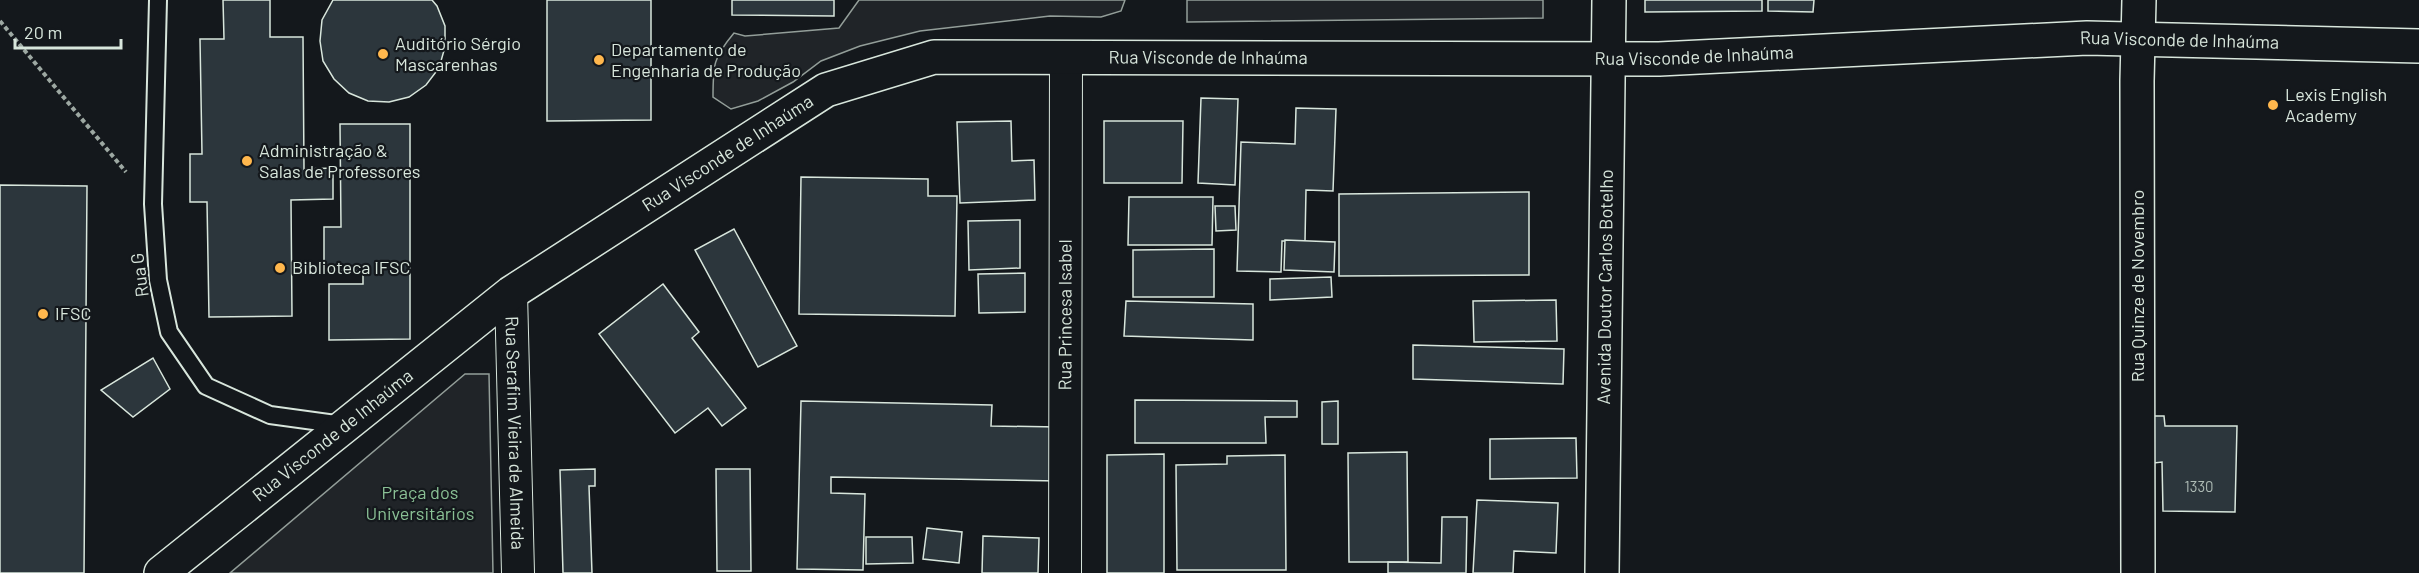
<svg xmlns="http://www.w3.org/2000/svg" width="2419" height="573" viewBox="0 0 2419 573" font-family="Barlow,sans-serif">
  <rect width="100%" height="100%" fill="#14181c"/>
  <g fill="#202428" stroke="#939e99" stroke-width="1.5">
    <path d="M859 0H1125L1121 11 1101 17 1050 16 920 31 860 46 821 61 793 82 758 101 731 109 713 97C713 65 713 58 734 33L745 36 839 28Z"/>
    <path d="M1187 0H1543V18L1187 22Z"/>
    <path d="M465 374H489L493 573H230Z"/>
  </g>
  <g fill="#2c363c" stroke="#d8e6dc" stroke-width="1.5">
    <path d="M223 0H270V37H303L304 169 333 168V199L291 200 292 316 209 317 207 202H190V154H202L200 39H224Z"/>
    <path d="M333 0H432L437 6 445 26V47L439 68 426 85 409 97 389 102 368 101 349 93 334 79 323 61 320 41 322 20Z"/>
    <path d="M547 0H651V120L547 121Z"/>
    <path d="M732 0H834V16L732 15Z"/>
    <path d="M1645 0H1762V11L1645 12Z"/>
    <path d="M1768 0H1814L1813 12 1768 11Z"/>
    <path d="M1201 98 1238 99 1235 185 1198 183Z"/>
    <path d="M1296 108 1336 109 1333 191 1306 190 1305 241H1282L1281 272 1237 271 1241 142 1295 144Z"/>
    <path d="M1011 121 1012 161 1034 160 1035 200 960 203 957 122Z"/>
    <path d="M1104 121H1183L1182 183H1104Z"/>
    <path d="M340 124H410V339L329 340V284H363V271H324V227H341Z"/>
    <path d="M801 177 928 179V196H957L955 316 799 314Z"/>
    <path d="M0 185 87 186 84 573H0Z"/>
    <path d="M1529 192V275L1339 276V194Z"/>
    <path d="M1129 197H1213L1212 245H1128Z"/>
    <path d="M1215 206H1235L1236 230 1216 231Z"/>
    <path d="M1020 220V268L969 270 968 221Z"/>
    <path d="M734 229 797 346 758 367 695 250Z"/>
    <path d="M1285 240 1335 242 1334 272 1284 270Z"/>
    <path d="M1214 249V297H1133V250Z"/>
    <path d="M1025 273V312L979 313 978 274Z"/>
    <path d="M1331 277 1332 297 1270 300V279Z"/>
    <path d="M663 284 699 332 692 338 746 408 722 426 708 408 675 433 599 334Z"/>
    <path d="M1556 300 1557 341 1474 342 1473 301Z"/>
    <path d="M1126 301 1253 304V340L1124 336Z"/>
    <path d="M1413 345 1564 349 1563 384 1413 379Z"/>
    <path d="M153 358 170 389 133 417 101 390Z"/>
    <path d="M1135 400 1297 401V417H1265L1266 443H1135Z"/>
    <path d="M801 401 992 405 991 426 1058 427V481L831 477V493L865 494 863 570 797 569Z"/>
    <path d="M1338 401V444H1322V402Z"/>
    <path d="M2154 416H2164L2165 426H2237L2235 512 2163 511 2162 462 2154 463Z"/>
    <path d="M1576 438 1577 478 1490 479V439Z"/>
    <path d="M1407 452 1408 562H1349L1348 453Z"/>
    <path d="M1164 454V573H1107V455Z"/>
    <path d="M1285 455 1286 570H1177L1176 465 1227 464V456Z"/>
    <path d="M595 469V486H589L592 573H563L560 470Z"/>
    <path d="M716 469H750L751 571H717Z"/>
    <path d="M1477 500 1558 503 1556 553 1514 551 1513 573H1473Z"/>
    <path d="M1442 517H1467L1466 573H1388V562L1441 563Z"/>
    <path d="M927 528 962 532 959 563 923 559Z"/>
    <path d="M983 536 1039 538 1038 573H982Z"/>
    <path d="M866 537H912L913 563 866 564Z"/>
  </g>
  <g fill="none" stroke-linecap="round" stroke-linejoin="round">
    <defs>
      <path id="lane" d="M158 0 153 204 158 280 169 332 206 386 270 415 343 425"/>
      <g id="street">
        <path id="s1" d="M511 293 518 573"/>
        <path id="s2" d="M1065 573 1066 57"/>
      </g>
      <g id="secondary">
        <path id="s3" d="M161 573 511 293 826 90 934 57 1659 59 2087 38 2419 46"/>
        <path id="s4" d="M1602 573 1609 0"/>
        <path d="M2138 573 2137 81 2139 0"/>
      </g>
    </defs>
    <use href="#lane" stroke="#d8e6dc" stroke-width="20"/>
    <use href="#street" stroke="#d8e6dc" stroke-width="34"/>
    <use href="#secondary" stroke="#d8e6dc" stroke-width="36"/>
    <path stroke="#9da8a2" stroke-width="4" stroke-dasharray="4.5 3" stroke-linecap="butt" d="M0 21 126 172"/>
    <use href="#lane" stroke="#14181c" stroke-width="16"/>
    <use href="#street" stroke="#14181c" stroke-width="32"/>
    <use href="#secondary" stroke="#14181c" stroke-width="33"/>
  </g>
  <g fill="#ffb74d" stroke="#14181c" stroke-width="2">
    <circle cx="383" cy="54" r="6"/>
    <circle cx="599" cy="60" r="6"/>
    <circle cx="2273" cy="105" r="6"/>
    <circle cx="247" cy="161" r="6"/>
    <circle cx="280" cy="268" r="6"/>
    <circle cx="43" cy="314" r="6"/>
  </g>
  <g text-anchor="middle" stroke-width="4.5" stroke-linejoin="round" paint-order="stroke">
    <g font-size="15" fill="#adbab4">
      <text x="2199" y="492">1330</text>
    </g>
    <g font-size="18" fill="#d8e6dc" stroke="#14181c">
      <text dy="6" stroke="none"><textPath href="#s3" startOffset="2182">Rua Visconde de Inhaúma</textPath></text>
      <text dy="6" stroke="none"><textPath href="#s3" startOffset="1696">Rua Visconde de Inhaúma</textPath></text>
      <text dy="6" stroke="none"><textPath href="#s3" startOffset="1210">Rua Visconde de Inhaúma</textPath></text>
      <text dy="6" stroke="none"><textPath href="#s3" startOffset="706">Rua Visconde de Inhaúma</textPath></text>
      <text transform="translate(140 275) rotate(-97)" y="6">Rua G</text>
      <text dy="6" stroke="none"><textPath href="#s4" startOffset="286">Avenida Doutor Carlos Botelho</textPath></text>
      <text transform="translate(2138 286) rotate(-90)" y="6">Rua Quinze de Novembro</text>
      <text dy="6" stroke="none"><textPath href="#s2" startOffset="258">Rua Princesa Isabel</textPath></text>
      <text dy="6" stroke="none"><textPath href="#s1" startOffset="140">Rua Serafim Vieira de Almeida</textPath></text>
      <text dy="6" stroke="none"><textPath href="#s3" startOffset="220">Rua Visconde de Inhaúma</textPath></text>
    </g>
    <g font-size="18" fill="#d8e6dc" stroke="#14181c" text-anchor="start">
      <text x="395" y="50">Auditório Sérgio<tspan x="395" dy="21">Mascarenhas</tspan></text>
      <text x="611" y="56">Departamento de<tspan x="611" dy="21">Engenharia de Produção</tspan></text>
      <text x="2285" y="101">Lexis English<tspan x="2285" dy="21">Academy</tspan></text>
      <text x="259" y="157">Administração &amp;<tspan x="259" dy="21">Salas de Professores</tspan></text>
      <text x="292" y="274">Biblioteca IFSC</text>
      <text x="55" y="320">IFSC</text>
    </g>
    <g font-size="18" fill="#8ac095" stroke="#14181c">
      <text x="420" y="499">Praça dos<tspan x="420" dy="21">Universitários</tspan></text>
    </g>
  </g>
  <path d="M15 39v9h106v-9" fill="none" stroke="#d8e6dc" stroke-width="3"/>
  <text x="24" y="39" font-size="18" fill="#d8e6dc" stroke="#14181c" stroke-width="4.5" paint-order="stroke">20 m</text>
</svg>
